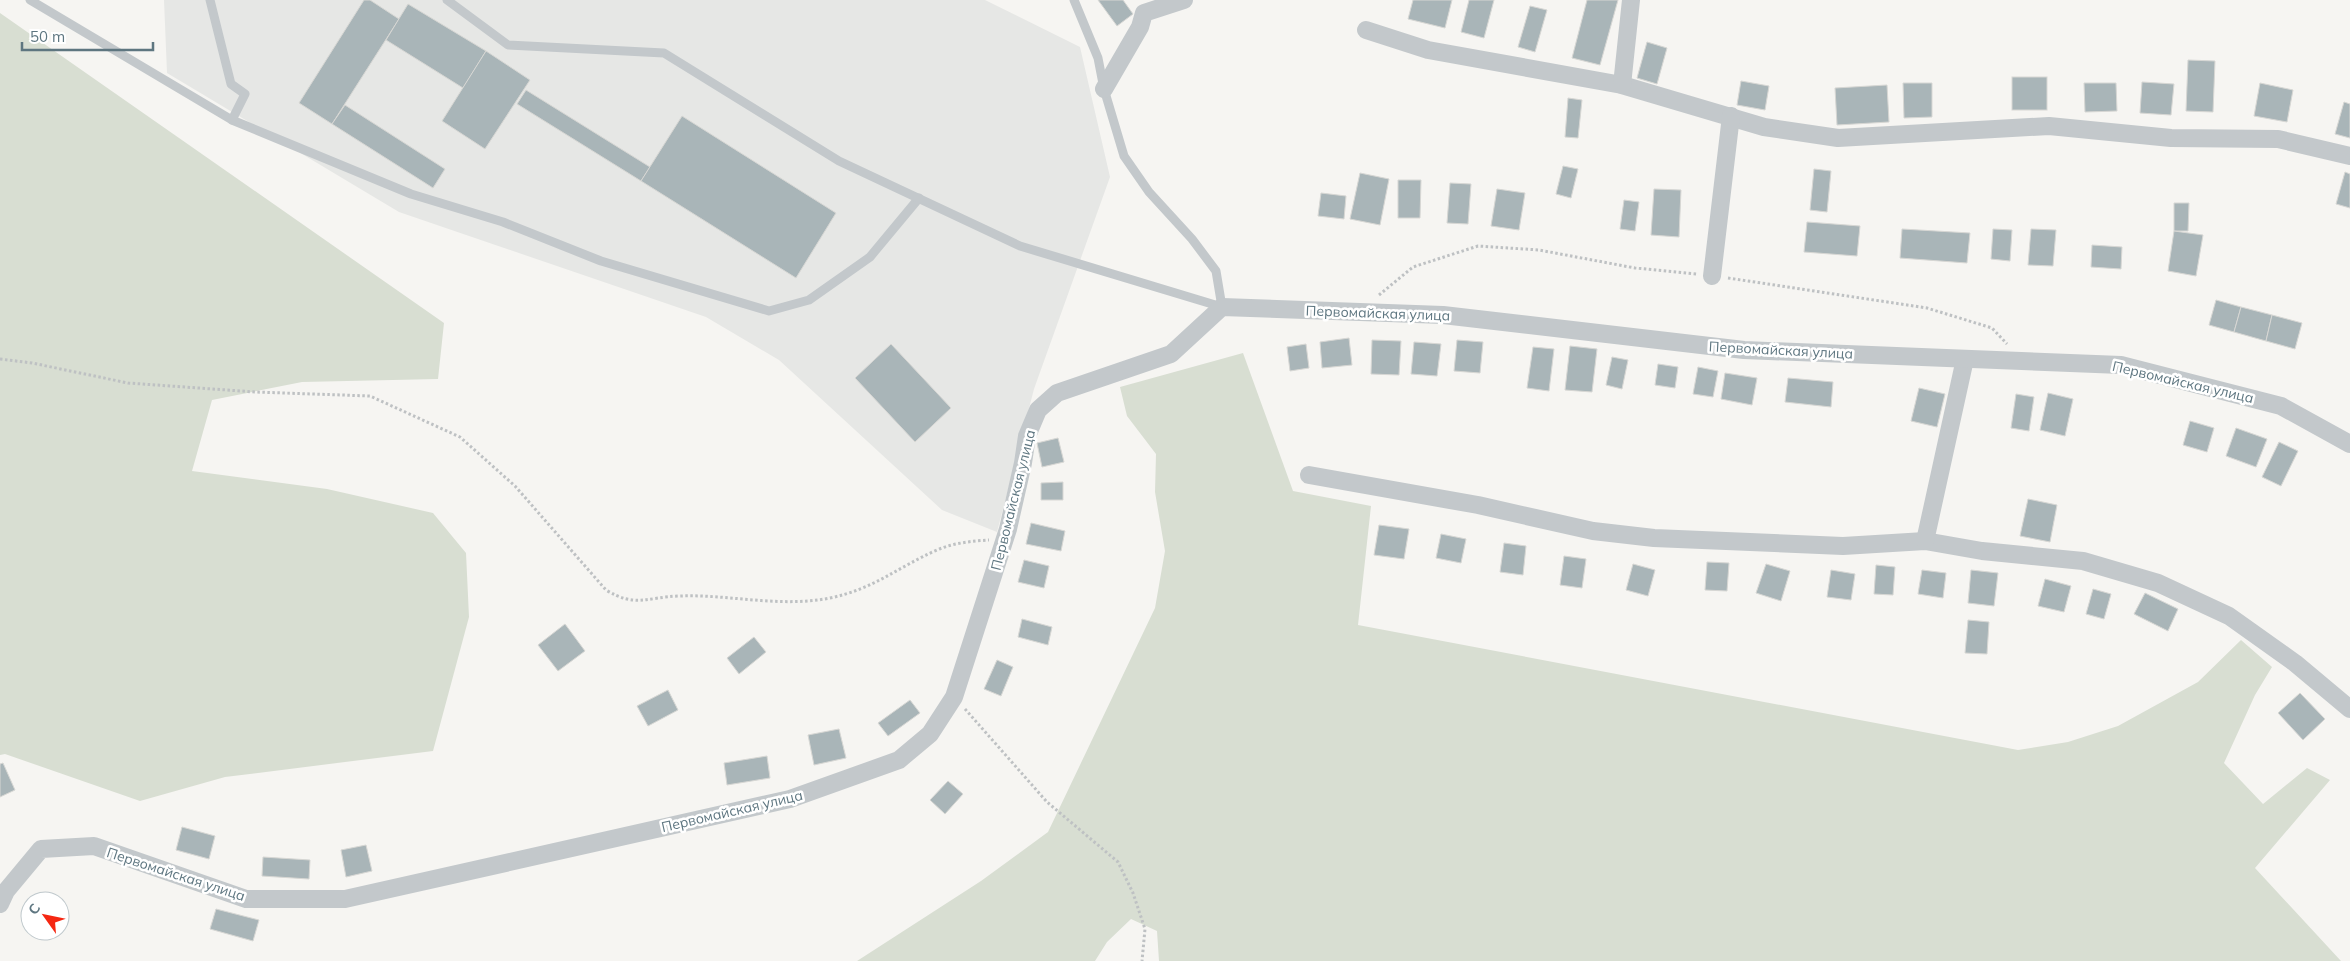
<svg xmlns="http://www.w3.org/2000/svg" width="2350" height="961" viewBox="0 0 2350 961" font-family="Mulish,sans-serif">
  <rect width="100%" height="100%" fill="#f6f5f2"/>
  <path fill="#e6e7e5" d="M164 0H985L1080 47 1110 177 1034 389 997 532 942 510 779 360 706 317 399 212 167 73Z"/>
  <g fill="#d8ded2">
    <path d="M0 13 444 323 438 379 302 382 212 400 192 471 327 489 433 513 466 553 469 617 433 751 225 777 140 801 5 754 0 755Z"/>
    <path d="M1243 353 1293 491 1371 506 1358 625 2018 750 2068 742 2118 726 2198 682 2241 640 2272 667 2255 695 2224 763 2263 804 2307 768 2330 780 2255 868 2341 961H1159L1157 931 1131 919 1107 942 1095 961H857L981 881 1048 832 1155 608 1165 551 1155 492 1156 454 1127 416 1120 387Z"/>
  </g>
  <g fill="#a9b5b8" stroke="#d7d7d4">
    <path d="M364 0H370L399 19 332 124 299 103Z"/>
    <path d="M1098 0H1123L1133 14 1117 26Z"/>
    <path d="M1413 0H1452L1445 28 1408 19Z"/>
    <path d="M1469 0H1494L1484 38 1461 32Z"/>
    <path d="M1587 0H1618L1600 65 1572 58Z"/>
    <path d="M408 4 486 51 463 88 386 40Z"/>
    <path d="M1530 6 1547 10 1535 52 1518 47Z"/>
    <path d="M1647 42 1667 48 1657 84 1637 78Z"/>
    <path d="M486 51 530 80 485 149 442 121Z"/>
    <path d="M2188 60 2215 61 2213 112 2186 111Z"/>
    <rect x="2012" y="77" width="35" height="33"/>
    <path d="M1741 81 1769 86 1765 110 1737 105Z"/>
    <path d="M2142 82 2174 84 2171 115 2140 113Z"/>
    <path d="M1903 83H1932V117L1904 118Z"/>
    <path d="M2084 83H2116L2117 111 2085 112Z"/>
    <path d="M2260 83 2293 90 2287 122 2254 116Z"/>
    <path d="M1887 85 1889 122 1837 125 1835 88Z"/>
    <path d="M526 90 650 167 641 181 517 104Z"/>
    <path d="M1568 98 1582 100 1578 138 1565 137Z"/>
    <path d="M2344 102 2350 104V138L2335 134Z"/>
    <path d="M345 105 445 169 433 188 332 124Z"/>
    <path d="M682 116 836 213 796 278 641 181Z"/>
    <path d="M1563 166 1578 169 1571 198 1556 194Z"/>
    <path d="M1814 169 1831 171 1827 212 1810 210Z"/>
    <path d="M2345 172 2350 174V208L2336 204Z"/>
    <path d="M1360 173 1389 179 1380 225 1350 219Z"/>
    <path d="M1398 180H1421L1420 218H1398Z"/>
    <path d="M1450 183 1471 184 1468 224 1447 223Z"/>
    <path d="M1497 189 1525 193 1519 230 1491 226Z"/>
    <path d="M1654 189 1681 190 1679 237 1651 235Z"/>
    <path d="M1321 193 1346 196 1344 219 1318 216Z"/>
    <path d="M1624 200 1639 202 1635 231 1620 229Z"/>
    <path d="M2174 203H2189L2188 231H2174Z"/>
    <path d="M1807 222 1860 226 1857 256 1804 252Z"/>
    <path d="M1902 229 1970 233 1967 263 1900 258Z"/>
    <path d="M1993 229 2012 230 2010 261 1991 259Z"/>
    <path d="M2031 229 2056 230 2053 266 2028 265Z"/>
    <path d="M2174 231 2203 235 2196 276 2168 271Z"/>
    <path d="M2092 245 2122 247 2121 269 2091 267Z"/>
    <path d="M2216 300 2241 307 2234 332 2209 325Z"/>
    <path d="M2241 307 2272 315 2266 341 2234 332Z"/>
    <path d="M2272 315 2302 323 2295 349 2266 341Z"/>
    <path d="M1349 338 1352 365 1322 368 1320 342Z"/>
    <path d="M1372 340 1401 341 1399 375 1371 374Z"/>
    <path d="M1457 340 1483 342 1480 373 1454 371Z"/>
    <path d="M1414 342 1441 344 1437 376 1411 374Z"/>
    <path d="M891 344 951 408 915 442 855 378Z"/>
    <path d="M1306 344 1309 368 1290 371 1287 347Z"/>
    <path d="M1570 346 1597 349 1592 392 1565 390Z"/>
    <path d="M1533 347 1554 349 1549 391 1527 388Z"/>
    <path d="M1612 357 1628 360 1622 389 1606 385Z"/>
    <path d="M1658 364 1678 367 1675 388 1655 385Z"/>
    <path d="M1698 367 1718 371 1713 397 1693 394Z"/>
    <path d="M1725 373 1757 378 1752 405 1721 399Z"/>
    <path d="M1788 378 1833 382 1831 407 1785 402Z"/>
    <path d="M1919 388 1945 394 1937 427 1911 421Z"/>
    <path d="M2048 393 2073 399 2065 436 2040 430Z"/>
    <path d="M2016 394 2034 397 2029 431 2011 428Z"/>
    <path d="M2190 421 2214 428 2207 452 2183 445Z"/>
    <path d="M2236 428 2267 439 2256 467 2226 456Z"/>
    <path d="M1058 438 1064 462 1042 467 1037 443Z"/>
    <path d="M2279 442 2298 451 2281 486 2262 477Z"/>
    <path d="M1063 482V500H1041V483Z"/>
    <path d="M2028 499 2057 505 2050 542 2020 536Z"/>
    <path d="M1031 523 1065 531 1061 551 1026 544Z"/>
    <path d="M1379 525 1409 529 1404 559 1374 555Z"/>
    <path d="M1441 534 1466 539 1461 563 1436 558Z"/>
    <path d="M1504 543 1526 546 1523 575 1500 572Z"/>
    <path d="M1564 556 1586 559 1582 588 1560 585Z"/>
    <path d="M1024 560 1049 566 1044 588 1018 582Z"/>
    <path d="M1707 562 1729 563 1727 591 1705 590Z"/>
    <path d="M1633 564 1655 570 1648 596 1626 590Z"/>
    <path d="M1766 564 1790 571 1781 601 1756 593Z"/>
    <path d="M1876 565 1895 567 1893 595 1874 594Z"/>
    <path d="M1831 570 1855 574 1851 600 1827 597Z"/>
    <path d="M1922 570 1946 573 1943 598 1918 594Z"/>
    <path d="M1971 570 1998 573 1994 606 1968 603Z"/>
    <path d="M2045 579 2071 586 2064 612 2038 606Z"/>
    <path d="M2093 589 2111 594 2104 619 2086 614Z"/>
    <path d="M2145 593 2178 609 2168 631 2134 614Z"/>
    <path d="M1022 619 1052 627 1048 645 1018 637Z"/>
    <path d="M1968 620 1989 622 1987 654 1965 653Z"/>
    <path d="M565 624 585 651 558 671 538 645Z"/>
    <path d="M754 637 766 652 739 674 727 658Z"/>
    <path d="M997 660 1013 667 1001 696 984 689Z"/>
    <path d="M668 690 678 710 648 726 637 706Z"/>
    <path d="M2300 693 2325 719 2303 740 2278 713Z"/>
    <path d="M910 700 920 713 888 736 878 723Z"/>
    <path d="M839 729 846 758 814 765 808 735Z"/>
    <path d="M767 756 770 778 727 785 724 763Z"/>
    <path d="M3 763 15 790 0 797V764Z"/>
    <path d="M948 781 963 794 945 814 930 800Z"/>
    <path d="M182 827 215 836 209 859 176 850Z"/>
    <path d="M366 845 372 871 346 877 341 850Z"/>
    <path d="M263 857 310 860 309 879 262 876Z"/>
    <path d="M216 909 259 920 253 941 210 929Z"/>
  </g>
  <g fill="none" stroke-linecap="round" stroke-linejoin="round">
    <g stroke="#bec1c3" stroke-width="3" stroke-dasharray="2.5 2.5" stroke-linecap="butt">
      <path d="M1728 278 1927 308 1992 328 2007 344"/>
      <path d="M1379 295 1413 267 1478 246 1539 250 1635 268 1697 274"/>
      <path d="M0 359 32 363 128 383 255 392 370 396 460 437 515 486 606 590C636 608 647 597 679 596 729 594 779 608 830 598 874 589 898 567 937 550 953 543 972 541 989 540"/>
      <path d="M965 709 1047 802 1118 862 1133 893 1145 929 1142 961"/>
    </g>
    <g stroke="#c3c8cb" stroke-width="9">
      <path d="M30 0 232 120 411 194 503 222 601 261 769 311 809 300 870 257 919 198"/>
      <path d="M210 0 231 84 245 94 232 120"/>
      <path d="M447 0 508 45 664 53 839 161 1020 246 1222 307 1216 271 1192 239 1149 192 1124 156 1104 89 1098 58 1074 0"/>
    </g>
    <g stroke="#c3c8cb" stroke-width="18">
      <path d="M1366 30 1428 50 1622 85 1764 127 1838 138 2049 126 2171 138 2278 139 2350 156"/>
      <path d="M1622 85 1631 0"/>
      <path d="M1104 89 1140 27 1144 13 1184 0"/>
      <path d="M1712 276 1731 116"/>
      <path d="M1309 475 1478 505 1593 531 1654 538 1843 546 1925 541 1982 551 2083 561 2158 583 2229 616 2295 663 2350 709"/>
      <path d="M1925 541 1965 359"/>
      <path d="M0 904 6 891 41 849 94 846 246 899H345L790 799 899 760 930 734 954 697 1008 529 1023 463 1027 436 1038 410 1057 393 1171 354 1222 307 1443 315 1744 350 2121 365 2281 406 2350 444"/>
    </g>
  </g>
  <g text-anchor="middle" stroke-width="5" stroke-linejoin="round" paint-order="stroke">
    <g font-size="14" fill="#5e7680" stroke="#fff">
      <text transform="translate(1378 313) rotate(2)" y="5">Первомайская улица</text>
      <text transform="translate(1781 350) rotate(3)" y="5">Первомайская улица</text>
      <text transform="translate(2183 382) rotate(13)" y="5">Первомайская улица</text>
      <text transform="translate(1013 500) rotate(-76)" y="5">Первомайская улица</text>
      <text transform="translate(732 811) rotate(-13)" y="5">Первомайская улица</text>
      <text transform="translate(176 874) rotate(18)" y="5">Первомайская улица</text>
    </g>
  </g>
  <g transform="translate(45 916) rotate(303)"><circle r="24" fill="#ffffff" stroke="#bfc8cc"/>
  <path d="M0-4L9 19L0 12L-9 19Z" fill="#f52712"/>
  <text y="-8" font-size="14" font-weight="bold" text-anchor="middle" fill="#5e7680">С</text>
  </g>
  <path d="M22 42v8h131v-8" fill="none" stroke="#5e7680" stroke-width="2.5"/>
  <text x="30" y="42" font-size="15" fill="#5e7680" stroke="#ffffff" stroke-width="4" paint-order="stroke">50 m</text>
</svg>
